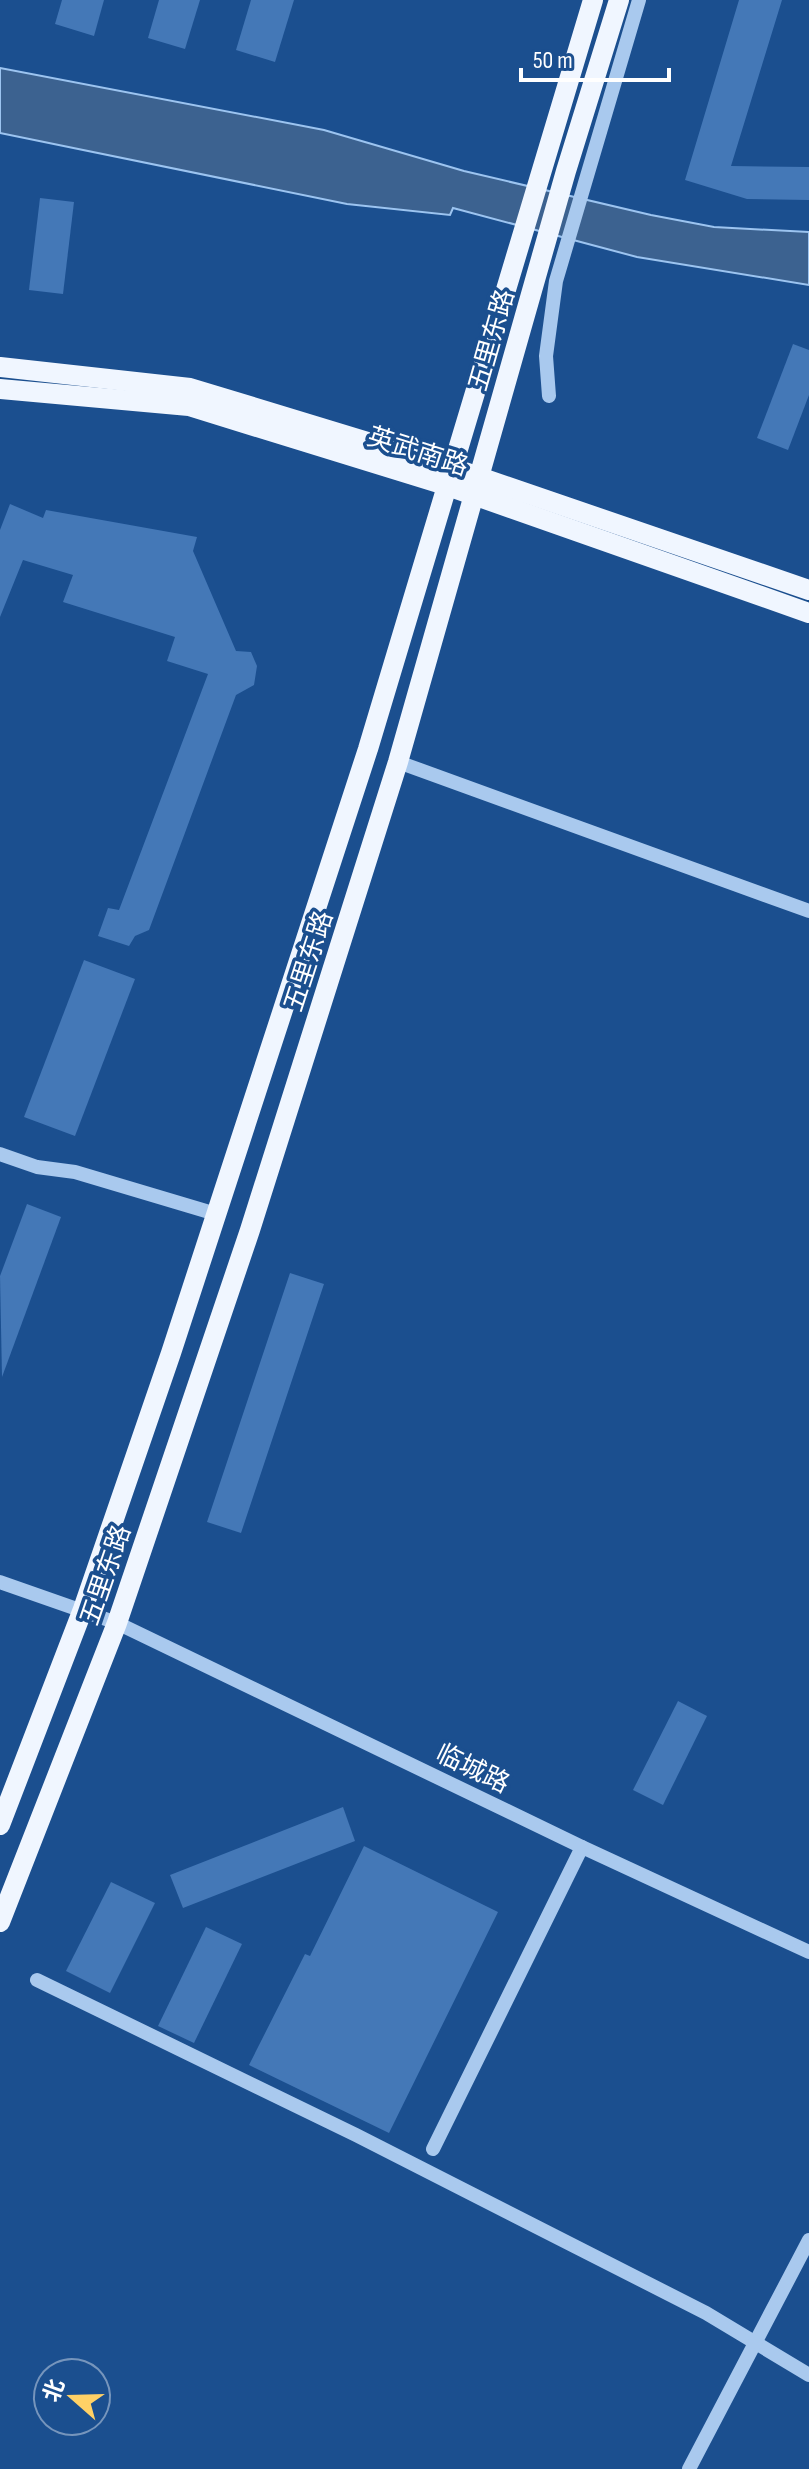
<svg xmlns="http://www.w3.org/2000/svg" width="809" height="2469" viewBox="0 0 809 2469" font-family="'Sofia Sans Condensed','Noto Sans SC',sans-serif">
  <rect width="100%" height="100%" fill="#1b4f8f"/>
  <path fill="#3c6290" stroke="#9cc4f0" stroke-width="2" d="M0 68 324 130 464 171 651 215 714 227 809 232V285L637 257 453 208 450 215 347 204 0 133Z"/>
  <g fill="#4478b7">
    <path d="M62 0H104L94 36 55 24Z"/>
    <path d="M159 0H200L185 49 148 38Z"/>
    <path d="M251 0H294L275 62 236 50Z"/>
    <path d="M739 0H782L731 166 809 167V200L747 199 685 180Z"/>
    <path d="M40 198 74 202 63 294 29 290Z"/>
    <path d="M793 344 809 350V395L788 450 757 438Z"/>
    <path d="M10 504 43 518 46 510 197 537 193 551 236 651 251 652 257 666 254 685 236 695 149 930 135 936 129 946 98 936 108 908 119 910 208 674 167 661 175 637 63 602 73 575 23 560 0 617V530Z"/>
    <path d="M84 960 135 979 75 1136 24 1117Z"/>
    <path d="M27 1204 61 1217 2 1377 0 1276Z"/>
    <path d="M290 1273 324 1284 241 1533 207 1522Z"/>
    <path d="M678 1701 707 1716 663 1805 633 1790Z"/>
    <path d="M343 1807 355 1841 183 1908 170 1875Z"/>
    <path d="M364 1846 498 1912 389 2133 249 2065 305 1954 310 1956Z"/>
    <path d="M111 1882 155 1903 110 1993 66 1971Z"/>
    <path d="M206 1927 242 1944 194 2043 158 2026Z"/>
  </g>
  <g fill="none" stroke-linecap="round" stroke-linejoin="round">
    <g stroke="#a9c9ee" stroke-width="14">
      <path d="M549 396 546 356 556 281 639 0"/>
      <path d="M398 762 809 911"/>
      <path d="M0 1154 37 1167 75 1172 216 1214"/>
      <path d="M0 1582 117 1623 582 1847 809 1952"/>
      <path d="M37 1980 356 2135 706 2313 809 2375"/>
      <path d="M433 2149 582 1847"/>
      <path d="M689 2469 809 2240"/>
    </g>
    <g stroke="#f0f6ff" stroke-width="20">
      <path d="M0 367 190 388 450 467 809 590"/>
      <path d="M0 389 189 406 445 485 809 613"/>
      <path d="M0 1825 83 1609 171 1353 368 749 593 0"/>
      <path d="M0 1922 117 1623 250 1230 398 762 566 171 619 0"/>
    </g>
  </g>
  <g text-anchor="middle" stroke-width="7" stroke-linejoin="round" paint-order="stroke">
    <g font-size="26" fill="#fff" stroke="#1b4f8f">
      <text transform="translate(491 340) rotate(-74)" y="9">五里东路</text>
      <text transform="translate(418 451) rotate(18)" y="9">英武南路</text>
      <text transform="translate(308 961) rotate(-72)" y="9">五里东路</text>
      <text transform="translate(105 1575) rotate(-71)" y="9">五里东路</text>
      <text transform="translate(473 1768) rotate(26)" y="9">临城路</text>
    </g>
  </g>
  <g transform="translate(72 2397) rotate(290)"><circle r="38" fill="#1b4f8f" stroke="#7695bc" stroke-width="2"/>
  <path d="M0-6L14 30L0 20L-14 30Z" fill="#ffd166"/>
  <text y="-12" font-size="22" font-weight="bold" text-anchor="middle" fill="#ffffff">北</text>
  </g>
  <path d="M521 68v12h148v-12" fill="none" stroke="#ffffff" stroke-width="4"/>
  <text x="533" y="68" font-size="24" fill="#ffffff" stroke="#1b4f8f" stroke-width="6" paint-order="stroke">50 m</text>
</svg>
